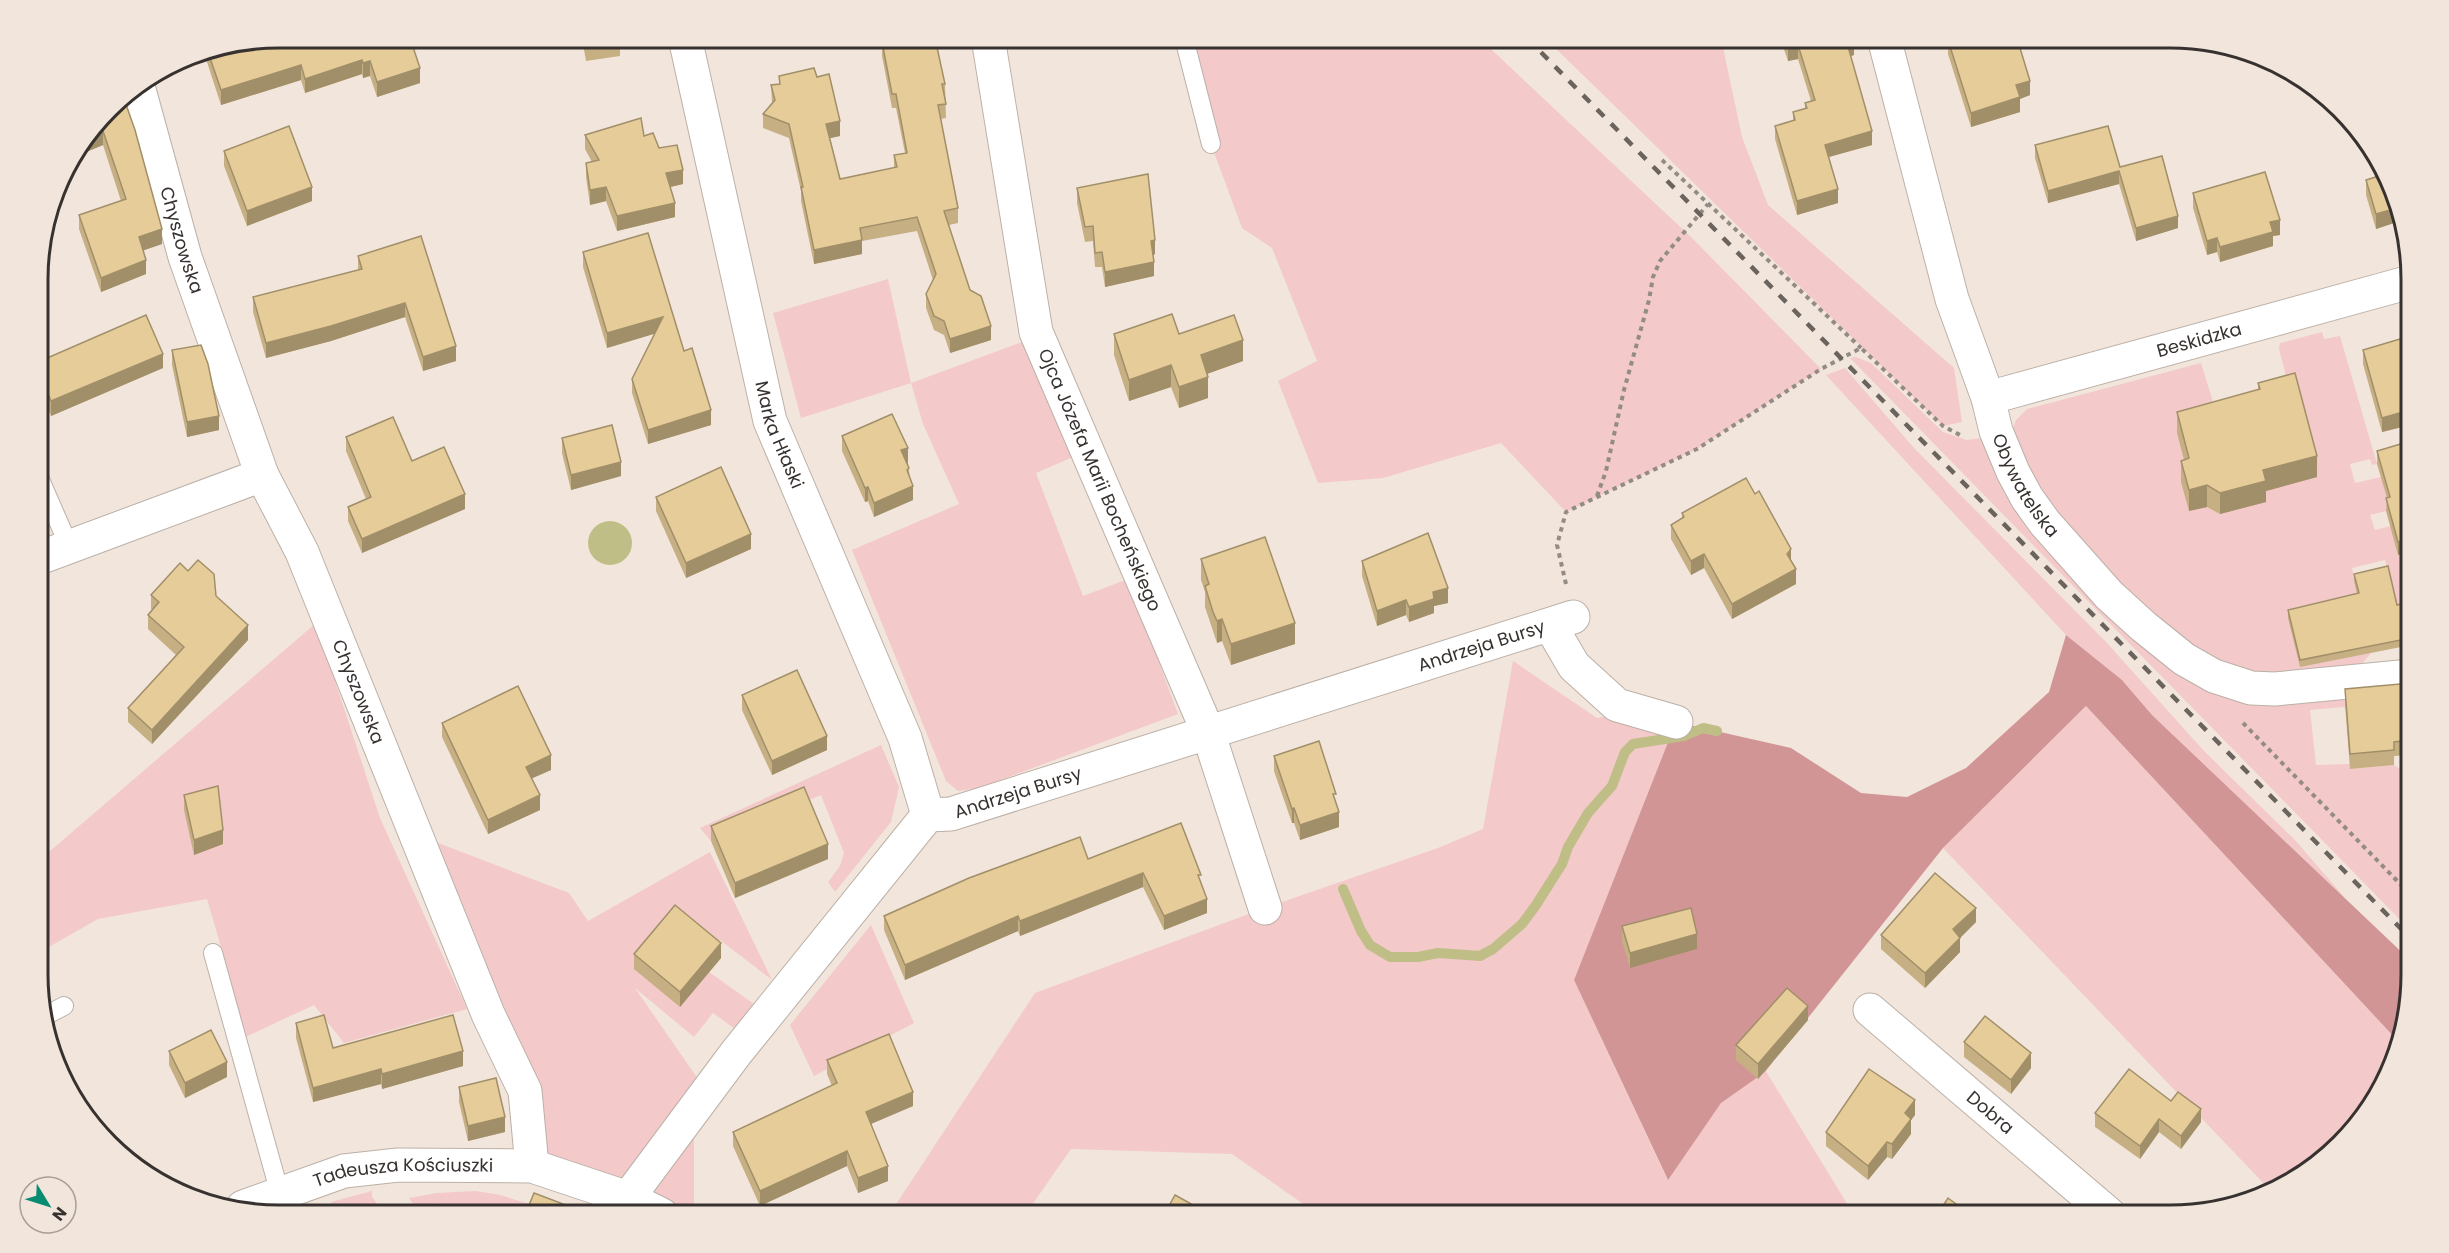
<svg xmlns="http://www.w3.org/2000/svg" width="2449" height="1253" viewBox="0 0 2449 1253" font-family="Poppins,sans-serif">
  <rect width="100%" height="100%" fill="#f2e6dc"/>
  <g fill="#f3c9ca">
    <path d="M1190 38H1479L1691 237 1821 369 1697 449 1566 512 1501 443 1383 478 1318 483 1278 381 1317 361 1272 248 1242 228 1211 144Z"/>
    <path d="M1545 38H1721L1742 137 1768 205 1954 368 1962 422 1943 426Z"/>
    <path d="M888 279 911 383 1025 341 1073 457 1036 473 1083 596 1128 579 1178 714 979 788 958 791 946 781 852 550 973 498 959 504 923 424 911 383 801 418 773 313Z"/>
    <path d="M2410 319V351L2402 342 2401 321Z"/>
    <path d="M2322 332 2324 339 2340 336 2377 464 2372 465 2370 459 2350 464 2355 483 2381 477 2390 506 2410 505 2370 515 2375 530 2391 526C2395 543 2407 558 2410 575 2412 586 2410 599 2410 610L2397 613 2385 560 2352 568 2370 654 2361 665 2245 676 2161 628 2044 504 2012 431 2016 420 2027 409 2201 363 2215 408 2189 479V511L2263 492 2291 395 2279 349 2280 343Z"/>
    <path d="M1856 357 1871 363 1943 432 1967 440 1982 438 2224 696 2389 688V703L2310 710 2316 765 2350 764V769L2394 765 2411 776V931L1850 358Z"/>
    <path d="M1845 368 1914 448 2107 643 2204 751 2295 840 2345 898 2152 715 2122 680 2066 635 1826 375Z"/>
    <path d="M316 623 380 818 467 1009 344 1043 314 1005 243 1038 219 940 207 899 98 919 40 952 39 838 50 851Z"/>
    <path d="M1513 661 1597 718 1618 714 1676 722 1574 980 1667 1179 1721 1103 1764 1068 1854 1215H1319L1232 1154 1071 1149 1025 1215H889L1035 993 1265 908 1438 848 1483 829Z"/>
    <path d="M2086 706 2396 1039 2386 1081 2351 1133 2304 1175 2271 1191 1943 848Z"/>
    <path d="M881 745 899 787 891 822 835 892 828 882 840 866 844 853 821 795 711 841 700 828Z"/>
    <path d="M415 834 569 893 588 921 710 852 772 980 720 940 712 951 721 958 709 972 754 1004 735 1029 713 1013 694 1037 635 988 707 1092 694 1110V1215H662L532 1166 525 1091Z"/>
    <path d="M871 925 914 1023 814 1076 790 1025Z"/>
    <path d="M372 1191V1197L385 1215H334L331 1202Z"/>
    <path d="M476 1191 500 1195 566 1215H450L439 1203 421 1215 409 1198 437 1193Z"/>
  </g>
  <path fill="#d29596" d="M2066 635 2122 680 2152 715 2411 961V974L2396 1039 2086 706 1943 848 1765 1072 1721 1103 1668 1180 1574 980 1676 722 1791 748 1861 793 1907 797 1966 768 2049 692Z"/>
  <circle fill="#c0be87" cx="610" cy="543" r="22"/>
  <g fill="none" stroke-linecap="round" stroke-linejoin="round">
    <path stroke="#c0be87" stroke-width="10" d="M1343 889 1361 931 1370 945 1390 957H1418L1438 953 1480 956 1493 949 1522 924 1536 905 1562 864 1568 847 1588 813 1612 786 1625 752 1633 744 1684 736 1703 728 1717 731"/>
    <defs>
      <g id="lane">
        <path d="M1180 38 1185 42 1211 144"/>
        <path d="M38 475 69 546"/>
        <path d="M213 953 280 1194"/>
        <path d="M43 1017 64 1006"/>
      </g>
      <g id="street">
        <path id="s1" d="M685 38 770 421 905 738 928 815"/>
        <path id="s2" d="M988 38 1036 332 1208 732 1265 908"/>
        <path id="s3" d="M1884 38 1952 299 1988 398 1996 431 2013 472 2027 498 2045 523 2109 595 2143 626 2184 659 2214 676 2251 688 2275 689 2411 676"/>
        <path id="s4" d="M138 86 185 257 262 475 302 552 488 1014 525 1091 532 1166"/>
        <path id="s5" d="M1988 398 2410 282"/>
        <path d="M39 558 262 475"/>
        <path d="M1550 625 1574 666 1617 705 1676 722"/>
        <path id="s6" d="M1870 1010 2110 1215"/>
        <path id="s7" d="M628 1198 736 1053 928 815 951 814 1573 617"/>
        <path id="s8" d="M243 1207 344 1171 398 1165 532 1166 628 1198 662 1215"/>
      </g>
    </defs>
    <use href="#lane" stroke="#bcb0a7" stroke-width="20"/>
    <use href="#street" stroke="#bcb0a7" stroke-width="35"/>
    <g stroke="#938b85" stroke-width="4" stroke-dasharray="4.5 4.5" stroke-linecap="butt">
      <path d="M1662 160 1861 348"/>
      <path d="M1597 496 1606 471 1624 390 1649 300 1653 277 1660 261 1708 204"/>
      <path d="M1566 584 1557 545 1566 512 1697 449 1821 369 1861 348 1943 426 1960 435"/>
      <path d="M2243 723 2411 895"/>
    </g>
    <use href="#lane" stroke="#fff" stroke-width="18"/>
    <use href="#street" stroke="#fff" stroke-width="33"/>
    <path stroke="#6a635e" stroke-width="4.5" stroke-dasharray="10 10" stroke-linecap="butt" d="M1527 38 2411 939"/>
  </g>
  <g fill="#c6af83">
    <path d="M279 38 285 40 415 38V47L413 48 420 83 377 97 370 76 363 78 362 74 305 93 301 80 221 105 205 56V52Z"/>
    <path d="M582 38H620V56L586 61Z"/>
    <path d="M1780 38H1853L1854 55 1851 56 1872 145 1829 157 1838 203 1797 215 1775 139V126L1793 120V112L1805 109V103L1811 101 1798 59 1788 61Z"/>
    <path d="M1950 38H2017L2030 95 2020 99V112L1971 127 1948 54V40L1950 39Z"/>
    <path d="M882 42 945 84 946 118 941 119 958 208V223L949 225 970 290 991 340 950 353 944 335 934 330 926 308V294L933 280 917 231 862 241V254L814 264 801 201V191L789 138 763 128V114L772 103 771 85 779 84V76L817 77 840 136 830 138 840 179 894 168V155L905 153 896 108H892L882 56Z"/>
    <path d="M120 98 162 244 143 250 146 274 101 292 79 229V215L121 201 103 145 74 157Z"/>
    <path d="M585 135 644 136 659 148 683 184 670 187 675 217 617 231 606 201 590 205 586 177V163L592 162 585 149Z"/>
    <path d="M2035 145 2120 167 2178 228 2136 241 2119 184 2048 203 2035 158Z"/>
    <path d="M224 151 312 201 247 226 224 166Z"/>
    <path d="M2382 175 2404 234 2398 236 2394 223 2376 229 2366 195V180Z"/>
    <path d="M1077 188 1155 254 1153 255 1154 276 1105 287 1102 267H1095L1093 241 1085 242 1077 203Z"/>
    <path d="M2193 193 2280 235 2273 236V246L2220 262 2217 252 2207 255 2193 208Z"/>
    <path d="M583 252 684 351 711 425 648 444 632 393V379L654 334 607 348 583 267Z"/>
    <path d="M358 256 456 346V361L423 371 405 317 331 341 266 358 253 312V297L358 270Z"/>
    <path d="M1114 334H1179L1243 361 1207 374 1208 398 1179 408 1171 387 1129 401 1114 355Z"/>
    <path d="M2410 336V425L2382 432 2363 364V350Z"/>
    <path d="M172 350 219 430 187 437 172 365Z"/>
    <path d="M38 362 163 368 51 416 38 385Z"/>
    <path d="M2258 383 2317 477 2266 491V502L2220 514 2207 507 2189 511 2181 482V461L2184 460 2177 433V412L2258 390Z"/>
    <path d="M842 436 908 463 913 500 874 517 868 501 865 502 842 451Z"/>
    <path d="M346 437 412 461 465 509 362 553 348 521V507L366 499 346 451Z"/>
    <path d="M562 438 621 476 571 490 562 453Z"/>
    <path d="M2377 451 2410 465V552L2398 555 2386 511 2387 498 2377 464Z"/>
    <path d="M656 497 751 549 686 578 656 511Z"/>
    <path d="M1682 513 1791 561 1796 584 1732 619 1704 568 1691 575 1671 539V525L1682 519Z"/>
    <path d="M1201 559 1295 644 1231 665 1222 641 1217 643 1205 607V592L1201 580Z"/>
    <path d="M1362 561 1448 603 1434 606V613L1409 622 1406 615 1377 626 1362 576Z"/>
    <path d="M2354 574 2397 605 2410 602 2411 645 2300 667 2288 618V610L2357 594 2354 581Z"/>
    <path d="M151 595 216 596 248 640 152 744 128 722V708L176 655 148 629V615L152 610 151 609Z"/>
    <path d="M2411 683V755L2394 756V765L2350 769 2345 704V689Z"/>
    <path d="M742 695 827 750 772 775 742 710Z"/>
    <path d="M442 723 551 770 532 778 540 810 488 834 442 737Z"/>
    <path d="M1274 756 1336 803 1339 827 1300 840 1294 823H1292L1274 771Z"/>
    <path d="M184 795 223 844 194 855 184 810Z"/>
    <path d="M711 826 828 859 735 898 711 841Z"/>
    <path d="M1088 859 1201 883 1207 913 1164 930 1143 887 1020 936 1018 931 905 980 884 930V916Z"/>
    <path d="M1976 922 1960 938V952L1925 988 1881 949V935Z"/>
    <path d="M1622 926 1697 949 1630 968 1622 941Z"/>
    <path d="M634 954 721 958 680 1007 634 969Z"/>
    <path d="M1808 1020 1758 1079 1736 1060V1045Z"/>
    <path d="M296 1023 333 1048 463 1066 382 1089 381 1084 313 1102 296 1038Z"/>
    <path d="M1964 1042 2031 1068 2011 1094 1964 1057Z"/>
    <path d="M169 1051 227 1077 185 1098 169 1065Z"/>
    <path d="M827 1060 913 1106 871 1124 888 1181 858 1193 847 1166 760 1206 733 1146V1132L832 1086 827 1074Z"/>
    <path d="M459 1087 505 1132 468 1141 459 1102Z"/>
    <path d="M2095 1113 2201 1122 2181 1149 2159 1132 2140 1159 2095 1127Z"/>
    <path d="M1915 1115 1911 1120V1134L1892 1159 1887 1157 1868 1180 1826 1146V1132Z"/>
  </g>
  <g fill="#a18f6a">
    <path d="M408 38H415V47L408 49Z"/>
    <path d="M1854 41V55L1847 57V43Z"/>
    <path d="M1798 45V59L1788 61V48Z"/>
    <path d="M362 60V74L305 93V79Z"/>
    <path d="M370 61V76L363 78V63Z"/>
    <path d="M301 65V80L221 105V90Z"/>
    <path d="M420 68V83L377 97V82Z"/>
    <path d="M2030 81V95L2020 99V112L1971 127V113L2016 85Z"/>
    <path d="M840 121V136L826 139V124Z"/>
    <path d="M103 131V145L74 157 91 136Z"/>
    <path d="M1872 131V145L1825 158V145Z"/>
    <path d="M683 170V184L666 188V173Z"/>
    <path d="M2119 171V184L2048 203V191Z"/>
    <path d="M312 187V201L247 226V211Z"/>
    <path d="M606 187V201L590 205V190Z"/>
    <path d="M1838 189V203L1797 215V201Z"/>
    <path d="M675 203V217L617 231V216Z"/>
    <path d="M2394 209V223L2376 229V214Z"/>
    <path d="M2178 216V228L2136 241V228Z"/>
    <path d="M2280 220V235L2273 236V246L2220 262V247L2270 222Z"/>
    <path d="M2398 221H2399L2404 234 2398 236Z"/>
    <path d="M162 229V244L139 252V237Z"/>
    <path d="M2217 238V252L2207 255V241Z"/>
    <path d="M862 240V254L814 264V250Z"/>
    <path d="M1155 240V254L1151 256V241Z"/>
    <path d="M146 260V274L101 292V278Z"/>
    <path d="M1154 262V276L1105 287V272Z"/>
    <path d="M405 303V317L331 341 266 358V343Z"/>
    <path d="M663 317V331L607 348V333Z"/>
    <path d="M991 326V340L950 353V339Z"/>
    <path d="M1243 340V361L1201 376V355Z"/>
    <path d="M456 346V361L423 371V357Z"/>
    <path d="M163 354V368L51 416V401Z"/>
    <path d="M1171 365V387L1129 401V380Z"/>
    <path d="M1208 377V398L1179 408V387Z"/>
    <path d="M711 410V425L648 444V430Z"/>
    <path d="M2410 410V425L2382 432V418Z"/>
    <path d="M219 416V430L187 437V422Z"/>
    <path d="M908 448V463L901 465V450Z"/>
    <path d="M2317 456V477L2266 491V502L2220 514V493L2263 470Z"/>
    <path d="M621 462V476L571 490V475Z"/>
    <path d="M2207 485V507L2189 511V490Z"/>
    <path d="M913 486V500L874 517V503Z"/>
    <path d="M868 487V501L865 502V488Z"/>
    <path d="M465 494V509L362 553V539Z"/>
    <path d="M751 534V549L686 578V563Z"/>
    <path d="M2410 539V552L2398 555V542Z"/>
    <path d="M1791 549V564L1787 554Z"/>
    <path d="M1704 554V568L1691 575V561Z"/>
    <path d="M1796 569V584L1732 619V604Z"/>
    <path d="M1448 588V603L1434 606V613L1409 622V607L1433 592Z"/>
    <path d="M1406 600V615L1377 626V611Z"/>
    <path d="M1222 619V641L1217 643V621Z"/>
    <path d="M1295 623V644L1231 665V644Z"/>
    <path d="M248 625V640L152 744V730Z"/>
    <path d="M42 669V683L39 686V671Z"/>
    <path d="M827 736V750L772 775V761Z"/>
    <path d="M551 755V770L526 781V767Z"/>
    <path d="M540 795V810L488 834V820Z"/>
    <path d="M1294 808V823H1292V809Z"/>
    <path d="M1339 812V827L1300 840V825Z"/>
    <path d="M223 830V844L194 855V840Z"/>
    <path d="M828 844V859L735 898V883Z"/>
    <path d="M1143 873V887L1020 936V921Z"/>
    <path d="M1207 899V913L1164 930V916Z"/>
    <path d="M1976 908V922L1960 938V952L1925 988V973L1953 929Z"/>
    <path d="M1018 916V931L905 980V965Z"/>
    <path d="M1697 934V949L1630 968V953Z"/>
    <path d="M721 943V958L680 1007V992Z"/>
    <path d="M1808 1006V1020L1758 1079V1064Z"/>
    <path d="M463 1051V1066L382 1089V1074Z"/>
    <path d="M2031 1053V1068L2011 1094V1080Z"/>
    <path d="M227 1062V1077L185 1098V1083Z"/>
    <path d="M381 1069V1084L313 1102V1088Z"/>
    <path d="M913 1092V1106L866 1126V1112Z"/>
    <path d="M1915 1100V1115L1911 1120V1134L1892 1159V1144L1905 1113Z"/>
    <path d="M2201 1109V1122L2181 1149V1136Z"/>
    <path d="M505 1117V1132L468 1141V1126Z"/>
    <path d="M2159 1119V1132L2140 1159V1146Z"/>
    <path d="M1887 1142V1157L1868 1180V1166Z"/>
    <path d="M847 1151V1166L760 1206V1191Z"/>
    <path d="M888 1166V1181L858 1193V1178Z"/>
  </g>
  <g fill="#e6cc98" stroke="#a18f6a" stroke-width="1.5">
    <path d="M279 38H284L285 40 294 38H410L420 68 377 82 370 61 363 63 362 60 305 79 301 65 221 90 208 52Z"/>
    <path d="M585 38H620V41L586 46Z"/>
    <path d="M904 38H935L945 84H942L946 104 938 105 958 208 944 211 970 290 981 296 991 326 950 339 944 321 934 316 926 294 936 274 917 217 860 228 862 240 814 250 801 187H803L789 124 763 114 775 100 771 85 780 84 779 76 814 68 817 77 829 74 840 121 826 124 840 179 897 167 894 155 907 153 896 94H892L882 42Z"/>
    <path d="M1785 38H1853L1854 41 1847 43 1872 131 1825 145 1838 189 1797 201 1775 126 1795 120 1793 112 1807 108 1805 103 1815 100 1798 45 1788 48Z"/>
    <path d="M1954 38H2017L2030 81 2016 85 2020 97 1971 113 1948 40Z"/>
    <path d="M123 96 135 130 162 229 139 237 146 260 101 278 79 215 126 199 103 131 91 136 120 98Z"/>
    <path d="M641 118 644 136 653 133 659 148 677 145 683 170 666 173 675 203 617 216 606 187 590 190 586 163 599 160 585 135Z"/>
    <path d="M289 126 312 187 247 211 224 151Z"/>
    <path d="M2108 126 2120 167 2162 156 2178 216 2136 228 2119 171 2048 191 2035 145Z"/>
    <path d="M2265 172 2280 220 2270 222 2273 232 2220 247 2217 238 2207 241 2193 193Z"/>
    <path d="M1148 174 1155 240 1151 241 1154 262 1105 272 1102 252 1095 253 1093 226 1085 227 1077 188Z"/>
    <path d="M2382 175 2399 221H2398L2394 209 2376 214 2366 180Z"/>
    <path d="M648 233 684 351 692 348 711 410 648 430 632 379 663 317 607 333 583 252Z"/>
    <path d="M421 236 456 346 423 357 405 303 331 326 266 343 253 297 362 269 358 256Z"/>
    <path d="M1172 314 1179 334 1234 315 1243 340 1201 355 1208 377 1179 387 1171 365 1129 380 1114 334Z"/>
    <path d="M146 315 163 354 51 401 38 371V362Z"/>
    <path d="M2410 336V410L2382 418 2363 350Z"/>
    <path d="M201 345 208 364 219 416 187 422 172 350Z"/>
    <path d="M2295 373 2317 456 2263 470 2266 481 2220 493 2207 485 2189 490 2181 461 2189 458 2177 412 2260 389 2258 383Z"/>
    <path d="M892 414 908 448 901 450 909 468 907 470 913 486 874 503 868 487 865 488 842 436Z"/>
    <path d="M393 417 412 461 444 447 465 494 362 539 348 507 371 497 346 437Z"/>
    <path d="M612 425 621 462 571 475 562 438Z"/>
    <path d="M2404 443 2410 465V539L2398 542 2386 498 2390 497 2377 451Z"/>
    <path d="M721 467 751 534 686 563 656 497Z"/>
    <path d="M1746 478 1755 494 1759 491 1791 549 1787 554 1796 569 1732 604 1704 554 1691 561 1671 525 1684 517 1682 513Z"/>
    <path d="M1428 533 1448 588 1433 592 1434 599 1409 607 1406 600 1377 611 1362 561Z"/>
    <path d="M1265 537 1295 623 1231 644 1222 619 1217 621 1213 612 1205 586 1209 584 1201 559Z"/>
    <path d="M198 560 214 574 216 596 248 625 152 730 128 708 184 647 148 615 159 602 151 595 180 563 188 571Z"/>
    <path d="M2388 566 2397 605 2410 602 2411 638 2300 660 2288 610 2359 593 2354 574Z"/>
    <path d="M39 664 42 669 39 671Z"/>
    <path d="M797 670 827 736 772 761 742 695Z"/>
    <path d="M2411 683V740L2394 742V750L2350 754 2345 689Z"/>
    <path d="M518 686 551 755 526 767 540 795 488 820 442 723Z"/>
    <path d="M1319 741 1336 794H1333L1339 812 1300 825 1294 808 1292 809 1274 756Z"/>
    <path d="M218 786 223 830 194 840 184 795Z"/>
    <path d="M804 787 828 844 735 883 711 826Z"/>
    <path d="M1181 823 1201 875H1198L1207 899 1164 916 1143 873 1020 921 1018 916 905 965 884 916 969 878 1080 837 1088 859Z"/>
    <path d="M1935 873 1976 908 1953 929 1960 938 1925 973 1881 935Z"/>
    <path d="M675 905 721 943 680 992 634 954Z"/>
    <path d="M1691 908 1697 934 1630 953 1622 926Z"/>
    <path d="M1787 988 1808 1006 1758 1064 1736 1045Z"/>
    <path d="M324 1015 333 1048 453 1015 463 1051 382 1074 381 1069 313 1088 296 1023Z"/>
    <path d="M1985 1016 2031 1053 2011 1080 1964 1042Z"/>
    <path d="M211 1030 227 1062 185 1083 169 1051Z"/>
    <path d="M889 1034 913 1092 866 1112 888 1166 858 1178 847 1151 760 1191 733 1132 837 1083 827 1060Z"/>
    <path d="M1869 1069 1915 1100 1905 1113 1911 1119 1892 1144 1887 1142 1868 1166 1826 1132Z"/>
    <path d="M2129 1069 2171 1101 2178 1092 2201 1109 2181 1136 2159 1119 2140 1146 2095 1113Z"/>
    <path d="M496 1078 505 1117 468 1126 459 1087Z"/>
    <path d="M534 1193 592 1215H525Z"/>
    <path d="M1175 1195 1204 1211 1201 1215H1164Z"/>
    <path d="M1948 1198 1971 1215H1928L1933 1208 1939 1212Z"/>
    <path d="M336 1207 341 1215H321Z"/>
    <path d="M1315 1209 1326 1215H1311Z"/>
  </g>
  <g text-anchor="middle" stroke-width="4.5" stroke-linejoin="round" paint-order="stroke">
    <g font-size="18" fill="#37322f" stroke="#f2e6dc">
      <text dy="6" stroke="none"><textPath href="#s4" startOffset="160">Chyszowska</textPath></text>
      <text dy="6" stroke="none"><textPath href="#s5" startOffset="219">Beskidzka</textPath></text>
      <text dy="6" stroke="none"><textPath href="#s1" startOffset="408">Marka Hłaski</textPath></text>
      <text dy="6" stroke="none"><textPath href="#s2" startOffset="459">Ojca Józefa Marii Bocheńskiego</textPath></text>
      <text dy="6" stroke="none"><textPath href="#s3" startOffset="471">Obywatelska</textPath></text>
      <text dy="6" stroke="none"><textPath href="#s7" startOffset="1066">Andrzeja Bursy</textPath></text>
      <text dy="6" stroke="none"><textPath href="#s4" startOffset="646">Chyszowska</textPath></text>
      <text dy="6" stroke="none"><textPath href="#s7" startOffset="580">Andrzeja Bursy</textPath></text>
      <text dy="6" stroke="none"><textPath href="#s6" startOffset="158">Dobra</textPath></text>
      <text dy="6" stroke="none"><textPath href="#s8" startOffset="166">Tadeusza Kościuszki</textPath></text>
    </g>
  </g>
  <path d="M0 0H2449V1253H0ZM279 48H2170A231 231 0 0 1 2401 279V974A231 231 0 0 1 2170 1205H279A231 231 0 0 1 48 974V279A231 231 0 0 1 279 48Z" fill="#f2e6dc" fill-rule="evenodd"/>
  <path fill="none" stroke="#37322f" stroke-width="3" d="M279 48H2170A231 231 0 0 1 2401 279V974A231 231 0 0 1 2170 1205H279A231 231 0 0 1 48 974V279A231 231 0 0 1 279 48Z"/>
  <g transform="translate(48 1205) rotate(128)"><circle r="28" fill="#f2e6dc" stroke="#a79e97" stroke-width="1.5"/>
  <path d="M0-4.5L10 22L0 15L-10 22Z" fill="#088b71"/>
  <text y="-9" font-size="16" font-weight="bold" text-anchor="middle" fill="#37322f">N</text>
  </g>
</svg>
